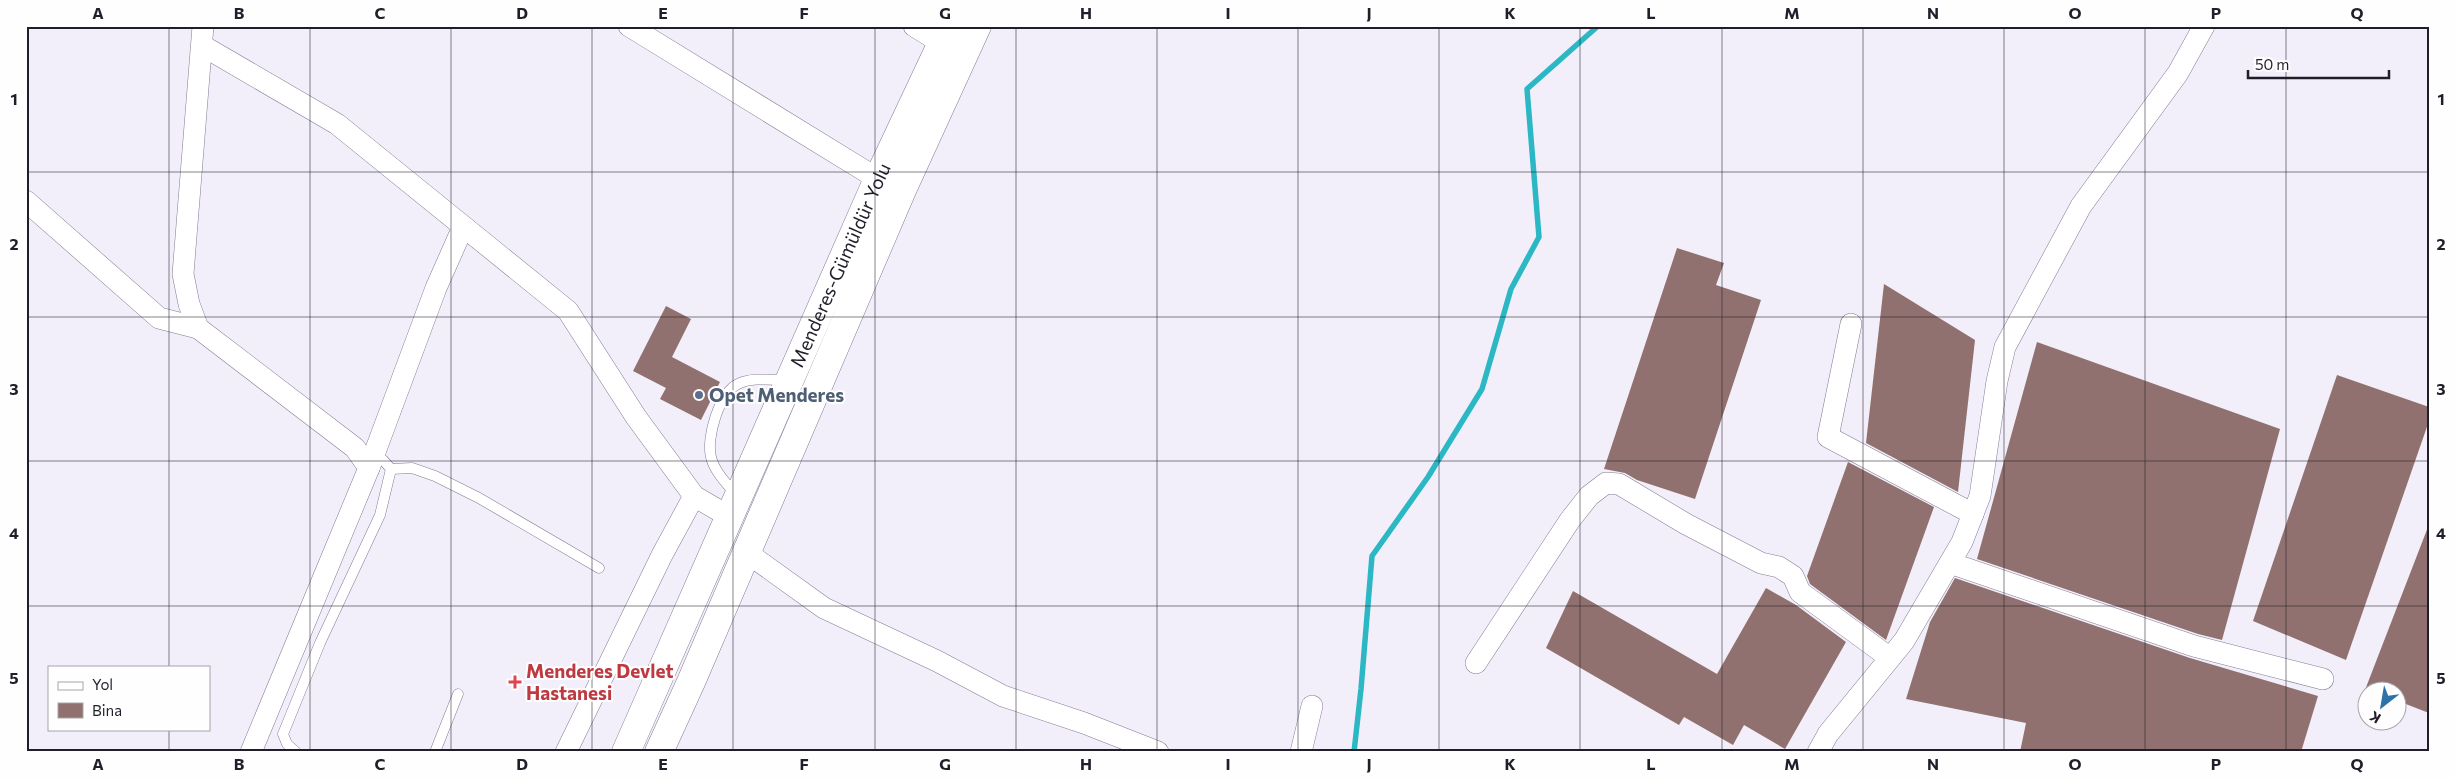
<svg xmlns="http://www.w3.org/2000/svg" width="2455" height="778" viewBox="0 0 2455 778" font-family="Commissioner,sans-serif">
  <rect width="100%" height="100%" fill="#f2effa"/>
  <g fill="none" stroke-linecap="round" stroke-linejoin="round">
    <path stroke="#2bb8c4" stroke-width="5.5" d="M1354 752 1361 689 1372 556 1428 477 1482 389 1511 289 1539 237 1527 89 1598 26"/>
  </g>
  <g fill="#91716f">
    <path d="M1677 248 1724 263 1716 285 1761 300 1695 499 1637 480 1625 473 1604 469Z"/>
    <path d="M1884 284 1975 340 1958 492 1866 443Z"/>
    <path d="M666 306 691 319 672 357 720 382 701 420 660 399 666 388 633 371Z"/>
    <path d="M2037 342 2280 429 2222 640 2198 634 1977 559Z"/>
    <path d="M2337 375 2429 407V421L2346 660 2253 621Z"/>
    <path d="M1848 462 1934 507 1886 640 1810 584 1807 576Z"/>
    <path d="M2428 527 2429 528V713L2398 701V690H2365Z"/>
    <path d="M1955 578 2190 658 2318 696 2301 752H2020L2026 723 1906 699 1930 622Z"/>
    <path d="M1766 588 1796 605 1846 642 1785 749 1744 725 1733 745 1684 717 1679 725 1546 648 1573 591 1717 674Z"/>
  </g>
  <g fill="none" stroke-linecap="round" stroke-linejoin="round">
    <defs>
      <g id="lane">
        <path d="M391 469 412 468 435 476 479 498 599 568"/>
        <path d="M736 495C727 484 714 471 711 457 706 438 719 393 738 384 752 377 772 380 787 380"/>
        <path d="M296 752 287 744 283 734 320 643 380 515 391 469 383 460 373 457"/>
        <path d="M435 752 458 694"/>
      </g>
      <g id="street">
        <path d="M203 26 183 274 189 304 198 328 355 448 369 468"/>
        <path d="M629 26 878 179"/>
        <path d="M914 26 943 44"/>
        <path d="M203 46 337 124 568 311 636 417 694 496 730 517"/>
        <path d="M26 201 159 318 198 328"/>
        <path d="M1851 324 1828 437 1973 514"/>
        <path d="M746 552 824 608 937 661 1003 696 1084 723 1158 752"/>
        <path d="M1950 563 2194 646 2323 679"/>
        <path d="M1476 663 1570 520 1589 496 1606 483 1619 484 1686 524 1761 563 1779 567 1793 576 1800 592 1890 658"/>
        <path d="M251 752 369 468 436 288 463 227"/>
        <path d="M566 752 662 555 694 496"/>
        <path d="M1301 752 1312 706"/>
        <path d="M1818 752 1828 734 1904 641 1962 542 1980 496 1997 381 2005 347 2081 206 2178 73 2204 26"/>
      </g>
      <g id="primary">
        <path id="s1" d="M626 752 878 179 950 26"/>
        <path d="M659 752 691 682 902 190 977 26"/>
      </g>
    </defs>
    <use href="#lane" stroke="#847b95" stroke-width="11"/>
    <use href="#street" stroke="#847b95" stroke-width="22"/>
    <use href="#primary" stroke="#847b95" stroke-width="29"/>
    <use href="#lane" stroke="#fff" stroke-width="10"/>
    <use href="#street" stroke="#fff" stroke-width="21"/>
    <use href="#primary" stroke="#fff" stroke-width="28"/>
  </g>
  <path fill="none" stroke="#221e29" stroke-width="1" stroke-opacity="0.55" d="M169 26V667M310 26V752M451 26V752M592 26V752M733 26V752M875 26V752M1016 26V752M1157 26V752M1298 26V752M1439 26V752M1580 26V752M1722 26V752M1863 26V752M2004 26V752M2145 26V752M2286 26V752M26 172H2429M26 317H2429M26 461H2429M26 606H2429M169 729V752"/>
  <circle fill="#5c6f8a" stroke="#fefefe" stroke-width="2" cx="699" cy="395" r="5"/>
  <path fill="#e0444e" stroke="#fefefe" stroke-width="2" d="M512.5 674.5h5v5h5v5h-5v5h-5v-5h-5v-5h5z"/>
  <g text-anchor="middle" stroke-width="4" stroke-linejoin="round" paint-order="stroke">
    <g font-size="19" fill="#221e29" stroke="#fefefe">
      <text dy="7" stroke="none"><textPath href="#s1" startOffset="532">Menderes-Gümüldür Yolu</textPath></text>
    </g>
    <g font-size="19" font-weight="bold" fill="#4e5e75" stroke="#fefefe" text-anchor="start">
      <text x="709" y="402">Opet Menderes</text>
    </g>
    <g font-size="19" font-weight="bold" fill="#be3a42" stroke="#fefefe" text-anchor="start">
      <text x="526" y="678">Menderes Devlet<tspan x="526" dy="22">Hastanesi</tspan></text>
    </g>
  </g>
  <rect width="2455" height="778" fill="none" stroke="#fefefe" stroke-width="55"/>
  <rect x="48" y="666" width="162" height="65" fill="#fefefe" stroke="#a6a4a9"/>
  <rect x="58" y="682" width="25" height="8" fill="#ffffff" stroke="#a6a4a9"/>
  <text x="92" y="690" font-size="15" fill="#221e29">Yol</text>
  <rect x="58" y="703" width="25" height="15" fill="#91716f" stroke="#a6a4a9"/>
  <text x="92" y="716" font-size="15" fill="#221e29">Bina</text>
  <g transform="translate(2382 706) rotate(211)"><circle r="24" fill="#fefefe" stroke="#a6a4a9"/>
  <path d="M0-4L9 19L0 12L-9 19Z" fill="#2c73a8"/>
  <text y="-8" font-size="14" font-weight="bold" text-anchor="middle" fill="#221e29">K</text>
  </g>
  <path d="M2248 70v8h141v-8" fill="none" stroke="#221e29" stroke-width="2.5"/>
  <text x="2255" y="70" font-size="15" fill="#221e29" stroke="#fefefe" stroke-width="4" paint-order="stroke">50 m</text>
  <rect x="28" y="28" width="2400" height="722" fill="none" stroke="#221e29" stroke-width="2"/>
  <g font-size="16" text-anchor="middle" font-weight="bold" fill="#221e29">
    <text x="98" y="19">A</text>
    <text x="239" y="19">B</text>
    <text x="380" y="19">C</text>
    <text x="522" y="19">D</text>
    <text x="663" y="19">E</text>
    <text x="804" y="19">F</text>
    <text x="945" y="19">G</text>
    <text x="1086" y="19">H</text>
    <text x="1228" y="19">I</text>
    <text x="1369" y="19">J</text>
    <text x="1510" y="19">K</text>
    <text x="1651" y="19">L</text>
    <text x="1792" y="19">M</text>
    <text x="1933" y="19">N</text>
    <text x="2075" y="19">O</text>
    <text x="2216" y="19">P</text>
    <text x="2357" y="19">Q</text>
    <text x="14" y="105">1</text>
    <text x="2441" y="105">1</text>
    <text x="14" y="250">2</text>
    <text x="2441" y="250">2</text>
    <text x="14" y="395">3</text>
    <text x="2441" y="395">3</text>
    <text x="14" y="539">4</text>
    <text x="2441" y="539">4</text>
    <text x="14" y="684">5</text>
    <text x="2441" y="684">5</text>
    <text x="98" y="770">A</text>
    <text x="239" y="770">B</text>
    <text x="380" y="770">C</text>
    <text x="522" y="770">D</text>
    <text x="663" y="770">E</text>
    <text x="804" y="770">F</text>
    <text x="945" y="770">G</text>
    <text x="1086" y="770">H</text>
    <text x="1228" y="770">I</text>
    <text x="1369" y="770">J</text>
    <text x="1510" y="770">K</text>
    <text x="1651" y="770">L</text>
    <text x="1792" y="770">M</text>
    <text x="1933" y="770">N</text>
    <text x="2075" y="770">O</text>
    <text x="2216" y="770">P</text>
    <text x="2357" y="770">Q</text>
  </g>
</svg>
